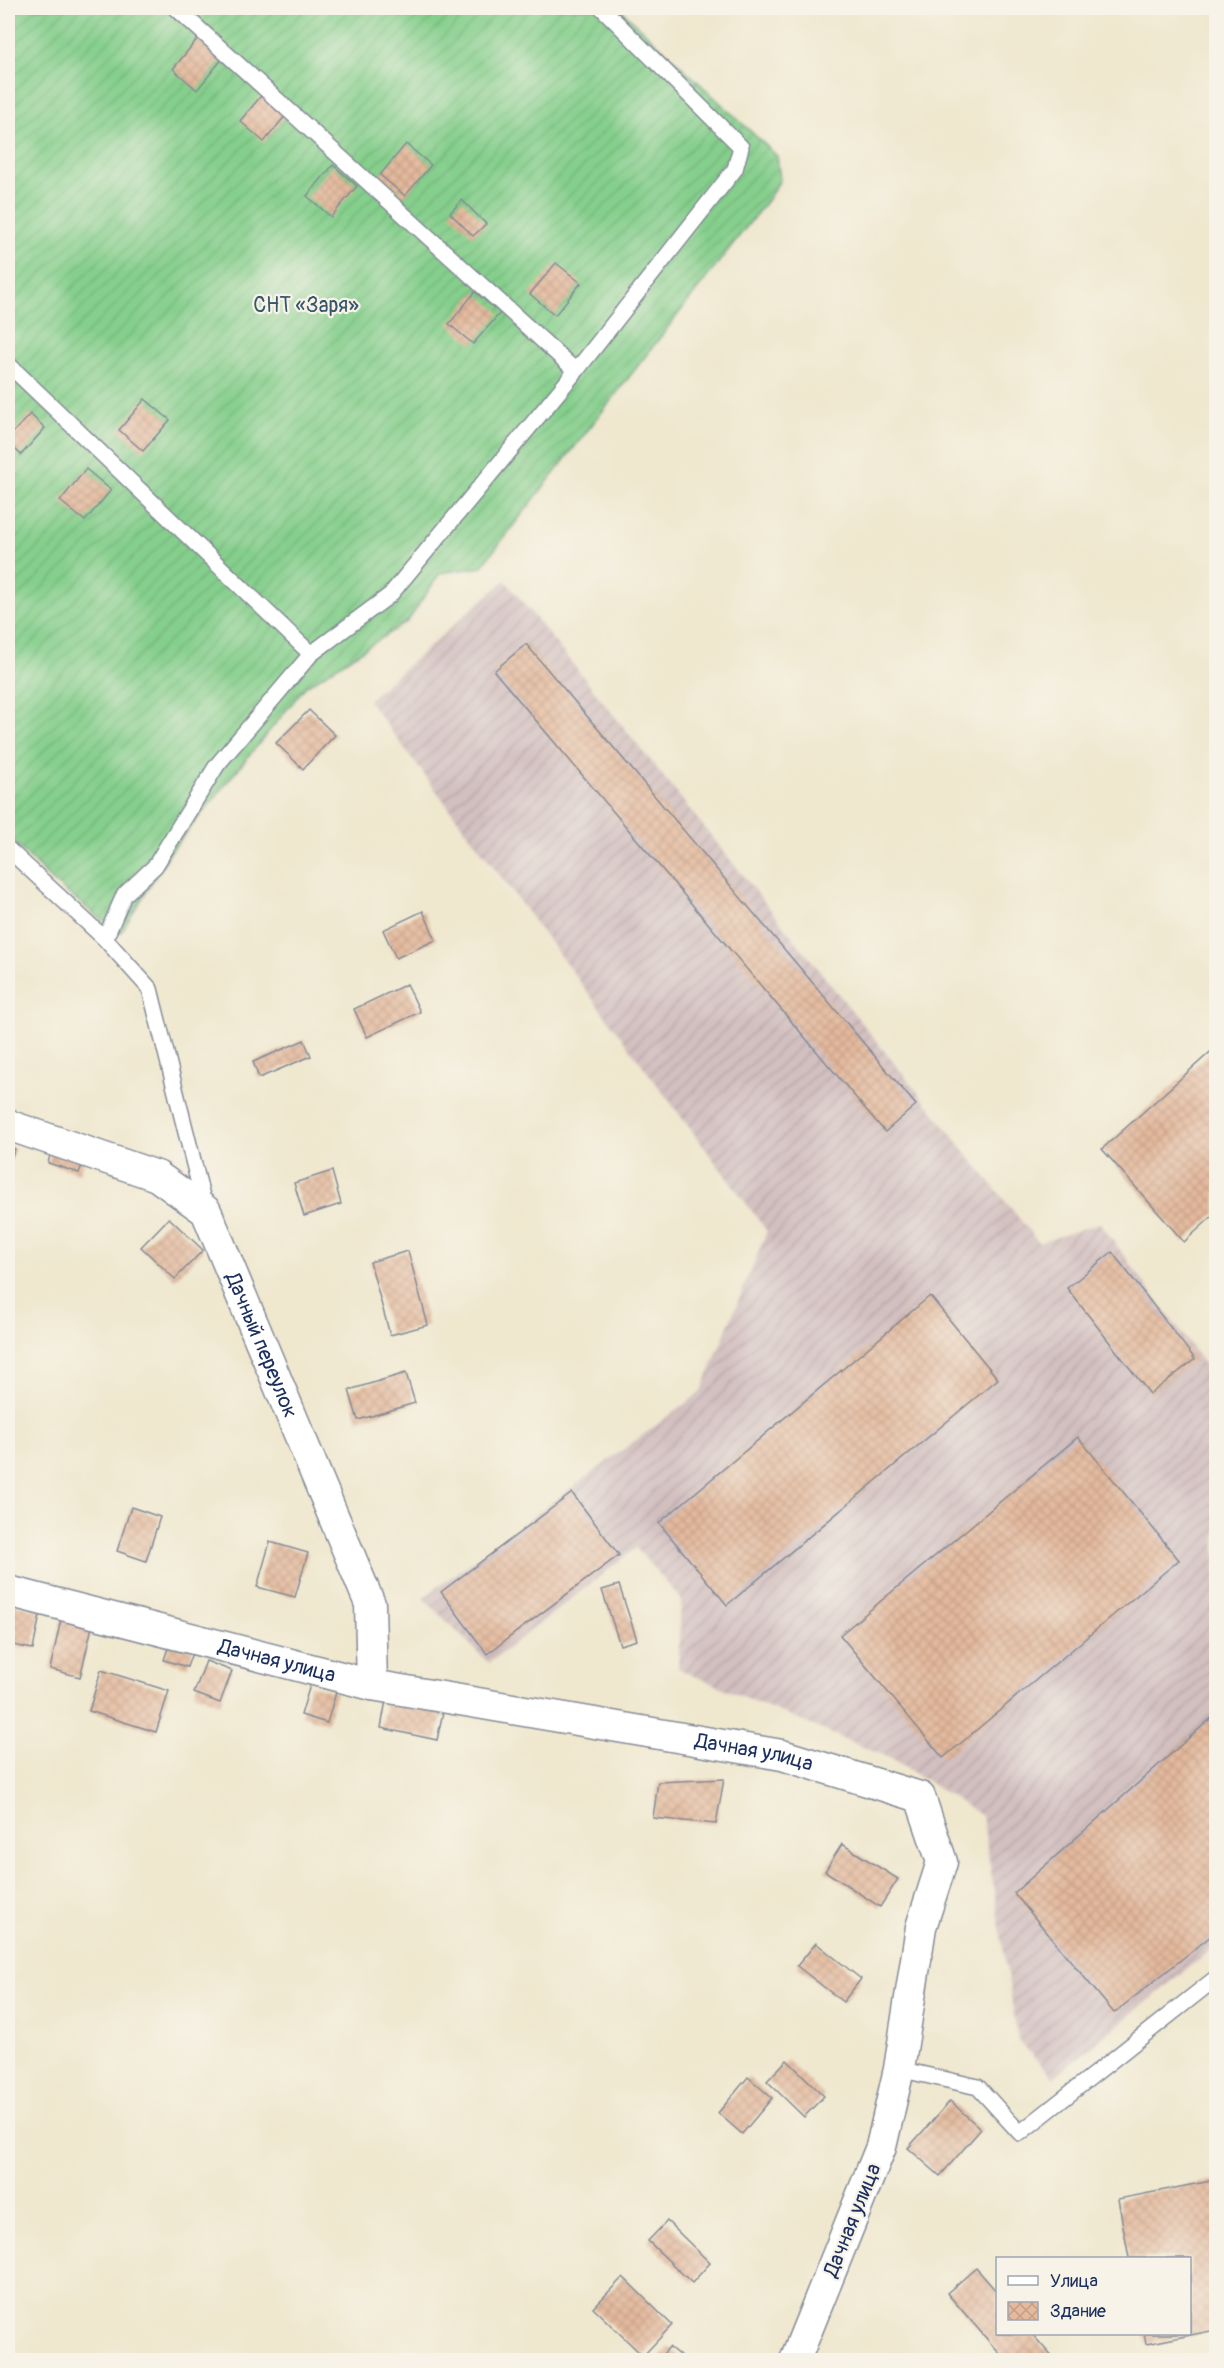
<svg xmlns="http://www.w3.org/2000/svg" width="1224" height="2368" viewBox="0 0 1224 2368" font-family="Pangolin,sans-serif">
  <defs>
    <pattern id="industrial-furrows" width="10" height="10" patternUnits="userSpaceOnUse" patternTransform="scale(1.5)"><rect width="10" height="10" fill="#d2bfbf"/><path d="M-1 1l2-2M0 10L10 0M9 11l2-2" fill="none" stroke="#b4a4a7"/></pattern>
    <pattern id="garden-furrows" width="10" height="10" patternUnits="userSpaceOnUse" patternTransform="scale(1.5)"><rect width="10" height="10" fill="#85cf8c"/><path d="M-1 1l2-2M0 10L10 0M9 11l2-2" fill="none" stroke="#72b27b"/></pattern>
    <pattern id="building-cross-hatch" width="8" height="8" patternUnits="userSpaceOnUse" patternTransform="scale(1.5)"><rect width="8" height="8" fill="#e4b99c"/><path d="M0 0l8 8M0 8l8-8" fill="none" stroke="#c39f89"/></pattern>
  </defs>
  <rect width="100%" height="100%" fill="#f7f3e8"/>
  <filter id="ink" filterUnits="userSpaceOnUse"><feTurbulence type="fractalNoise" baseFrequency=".0167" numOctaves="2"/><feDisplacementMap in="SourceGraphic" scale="12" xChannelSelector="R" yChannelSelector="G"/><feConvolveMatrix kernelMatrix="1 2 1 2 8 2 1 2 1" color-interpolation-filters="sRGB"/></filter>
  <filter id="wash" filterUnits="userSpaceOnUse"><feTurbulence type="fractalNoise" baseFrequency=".008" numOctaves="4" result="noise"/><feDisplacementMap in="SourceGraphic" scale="24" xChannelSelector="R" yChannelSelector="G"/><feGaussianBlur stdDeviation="1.35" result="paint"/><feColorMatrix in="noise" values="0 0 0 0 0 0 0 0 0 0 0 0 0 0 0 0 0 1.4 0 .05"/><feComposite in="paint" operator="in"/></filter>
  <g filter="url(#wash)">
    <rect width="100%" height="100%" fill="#efe7ce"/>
    <path fill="url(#industrial-furrows)" d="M505 580 1039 1243 1100 1223 1216 1380V1945L1053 2078 1018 2040 982 1816 894 1760 678 1669 681 1599 636 1548 489 1663 423 1598 701 1392 767 1231 368 700Z"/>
    <path fill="url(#garden-furrows)" stroke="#507f75" stroke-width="1.5" d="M8 8H619L777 156 780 180 768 199 481 567 440 573 408 621 306 686 171 851 120 934 51 880 8 836Z"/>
    <g id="blocks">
      <g fill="url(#building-cross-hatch)">
        <path d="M198 38 223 58 197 90 173 69Z"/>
        <path d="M266 90 290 110 264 142 240 121Z"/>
        <path d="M406 144 431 165 405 196 380 175Z"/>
        <path d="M333 165 357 186 331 217 307 196Z"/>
        <path d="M462 200 486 224 473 236 450 213Z"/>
        <path d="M556 263 581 283 555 315 530 294Z"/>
        <path d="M475 292 500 313 473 344 449 324Z"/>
        <path d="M145 399 170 420 143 451 119 430Z"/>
        <path d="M30 414 45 428 21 455 8 442V438Z"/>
        <path d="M86 469 111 490 85 521 60 501Z"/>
        <path d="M526 644 916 1105 885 1132 494 671Z"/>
        <path d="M309 710 335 735 303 769 276 743Z"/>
        <path d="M423 911 436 940 396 958 383 930Z"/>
        <path d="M407 984 420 1012 367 1037 354 1009Z"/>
        <path d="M304 1040 311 1056 259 1078 253 1062Z"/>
        <path d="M1216 1047V1213L1184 1242 1102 1149Z"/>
        <path d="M8 1146 15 1149 8 1167Z"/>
        <path d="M52 1147 85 1157 79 1173 48 1163Z"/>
        <path d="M332 1171 341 1204 304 1216 294 1183Z"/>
        <path d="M169 1218 203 1250 175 1279 141 1247Z"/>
        <path d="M408 1251 428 1325 390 1335 370 1262Z"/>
        <path d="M1112 1252 1195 1359 1150 1394 1067 1288Z"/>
        <path d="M930 1296 998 1379 727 1605 659 1523Z"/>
        <path d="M406 1373 415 1403 358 1420 349 1390Z"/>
        <path d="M1078 1437 1179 1560 943 1758 840 1635Z"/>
        <path d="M572 1493 619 1555 487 1654 441 1592Z"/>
        <path d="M131 1507 160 1517 146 1561 117 1551Z"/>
        <path d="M270 1542 308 1553 295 1597 257 1587Z"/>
        <path d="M619 1585 637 1640 620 1645 602 1590Z"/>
        <path d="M9 1603 41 1610 33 1649 8 1644Z"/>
        <path d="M62 1615 93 1623 80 1677 50 1669Z"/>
        <path d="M170 1642 193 1650 187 1667 164 1660Z"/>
        <path d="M206 1661 232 1671 220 1703 194 1693Z"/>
        <path d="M101 1670 169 1691 156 1732 89 1711Z"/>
        <path d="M310 1685 336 1692 327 1723 301 1715Z"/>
        <path d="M386 1700 443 1712 437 1740 381 1728Z"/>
        <path d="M1216 1714V1932L1114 2013 1014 1893Z"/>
        <path d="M724 1779 716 1824 653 1818 658 1782Z"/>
        <path d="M842 1844 898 1879 880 1907 825 1871Z"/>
        <path d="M816 1943 861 1979 843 2002 797 1966Z"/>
        <path d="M787 2060 824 2096 804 2117 767 2081Z"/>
        <path d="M748 2077 772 2098 742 2134 718 2113Z"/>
        <path d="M950 2101 981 2129 940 2176 908 2148Z"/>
        <path d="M1216 2180V2330L1146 2344 1144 2334H1190V2258H1129L1118 2199Z"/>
        <path d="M667 2221 710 2263 692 2283 648 2241Z"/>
        <path d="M976 2268 998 2293V2334H1032L1055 2360H1005L947 2293Z"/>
        <path d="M623 2277 672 2325 643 2356 593 2308Z"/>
        <path d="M669 2347 685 2360H658Z"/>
      </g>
    </g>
  </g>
  <g filter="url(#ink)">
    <use href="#blocks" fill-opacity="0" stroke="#858b96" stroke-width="1.5"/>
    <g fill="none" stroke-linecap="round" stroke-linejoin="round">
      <defs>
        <g id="service">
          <path d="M176 8 576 371"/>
          <path d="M8 364 311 654"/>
          <path d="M8 849 105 939 150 989 205 1208"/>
          <path d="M105 939 124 895 155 866 217 765 311 654 390 595 576 371 735 169 741 147 602 8"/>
          <path d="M899 2069 978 2087 1020 2133 1216 1978"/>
        </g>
        <g id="minor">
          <path id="s1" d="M8 1125 157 1176 206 1211 370 1604 372 1685"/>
          <path id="s2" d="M8 1591 372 1685 782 1755 920 1797 942 1862 921 1927 899 2069 881 2147 795 2360"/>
        </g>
      </defs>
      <use href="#service" stroke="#858b96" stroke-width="18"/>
      <use href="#minor" stroke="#858b96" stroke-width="33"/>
      <use href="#service" stroke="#fff" stroke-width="15"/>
      <use href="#minor" stroke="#fff" stroke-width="30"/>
    </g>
  </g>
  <g text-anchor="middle" stroke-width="4.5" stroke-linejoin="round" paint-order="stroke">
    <g font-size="21" fill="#36576a" stroke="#f7f3e8">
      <text x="306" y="312">СНТ «Заря»</text>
    </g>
    <g font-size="21" fill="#1b2f5e" stroke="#f7f3e8">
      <text dy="7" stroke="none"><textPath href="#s1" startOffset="363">Дачный переулок</textPath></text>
      <text dy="7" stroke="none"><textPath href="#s2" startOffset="278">Дачная улица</textPath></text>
      <text dy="7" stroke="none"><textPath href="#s2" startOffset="764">Дачная улица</textPath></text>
      <text transform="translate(852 2220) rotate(-68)" y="7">Дачная улица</text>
    </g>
  </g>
  <rect width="1224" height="2368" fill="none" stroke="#f7f3e8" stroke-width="30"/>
  <rect x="996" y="2257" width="195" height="78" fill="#f7f3e8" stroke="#9fa5b1" stroke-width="1.5"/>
  <rect x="1008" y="2276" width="30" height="9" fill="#ffffff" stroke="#9fa5b1" stroke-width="1.5"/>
  <text x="1050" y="2287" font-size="18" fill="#1b2f5e">Улица</text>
  <rect x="1008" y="2302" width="30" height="18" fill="url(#building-cross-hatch)" stroke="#9fa5b1" stroke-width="1.5"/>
  <text x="1050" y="2317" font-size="18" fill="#1b2f5e">Здание</text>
</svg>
